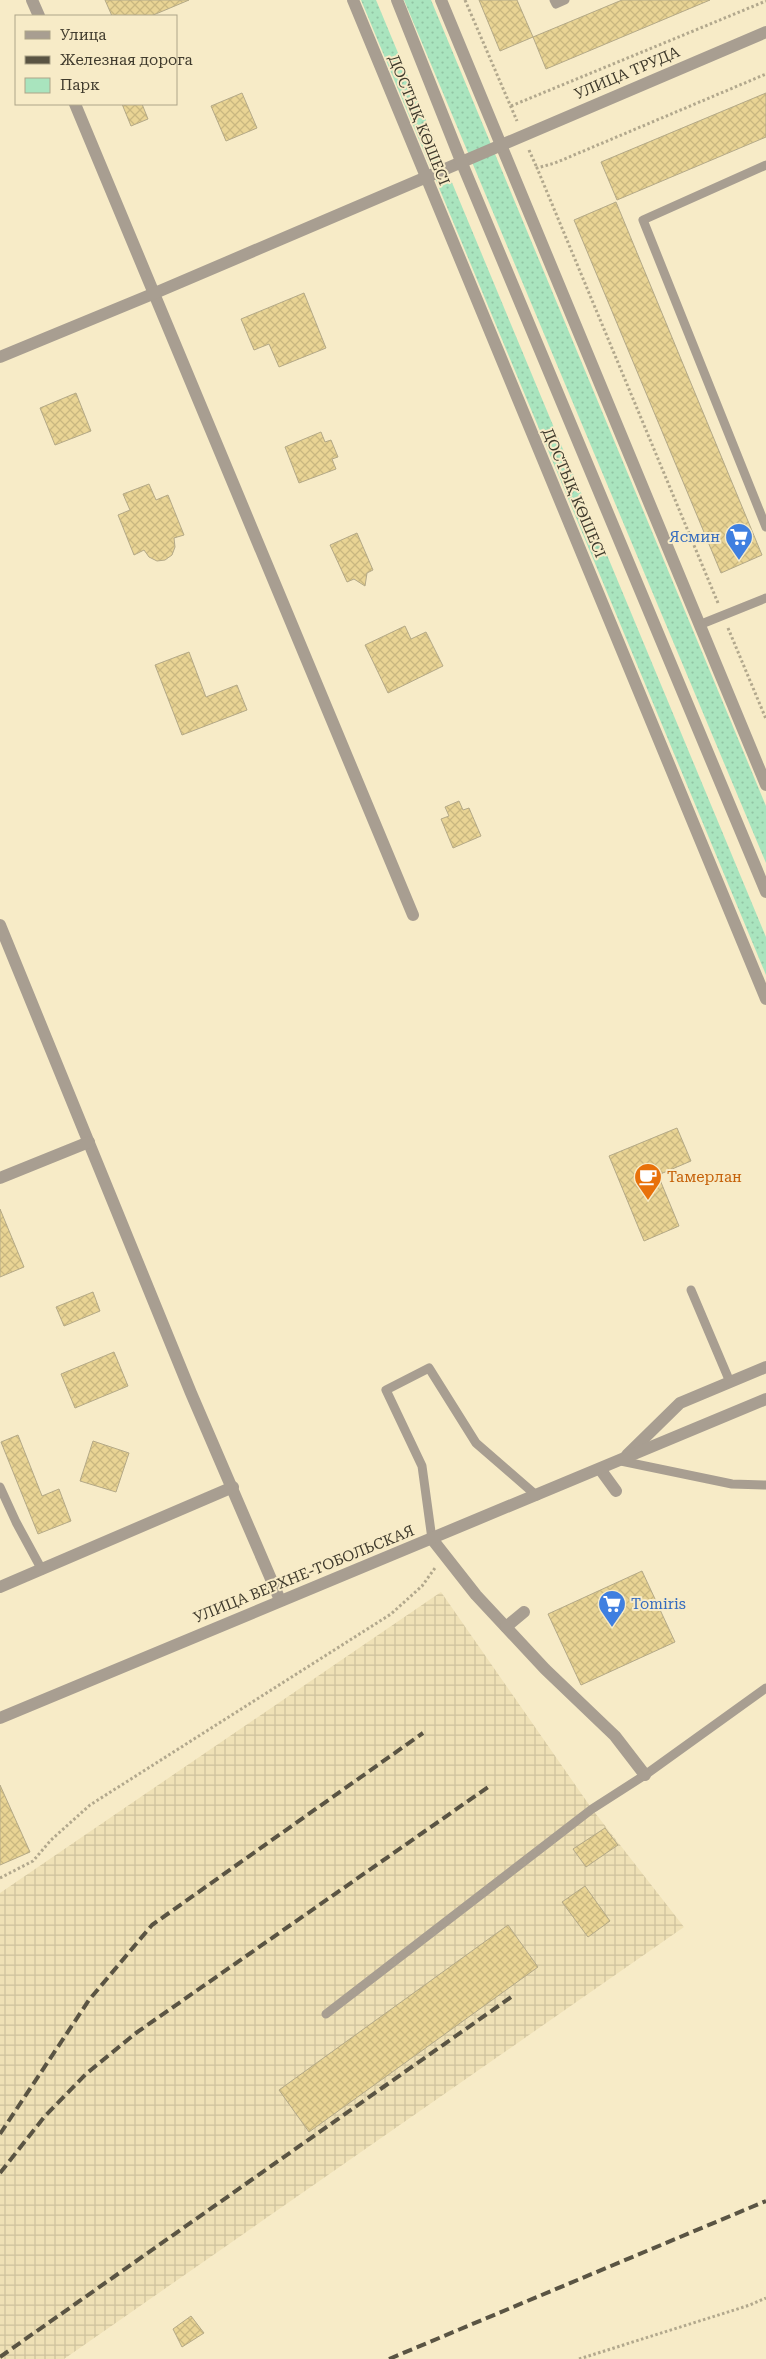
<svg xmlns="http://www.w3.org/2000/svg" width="766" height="2359" viewBox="0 0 766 2359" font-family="'Roboto Serif',serif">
  <defs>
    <pattern id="industrial-grid" width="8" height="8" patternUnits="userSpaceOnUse" patternTransform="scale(1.25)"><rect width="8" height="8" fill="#efe1b6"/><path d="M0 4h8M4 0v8" fill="none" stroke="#cec29d"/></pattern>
    <pattern id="green-dots" width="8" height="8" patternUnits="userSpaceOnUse" patternTransform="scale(1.25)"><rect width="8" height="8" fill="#a9e4be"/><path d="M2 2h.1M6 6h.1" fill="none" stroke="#92c4a4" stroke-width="1.8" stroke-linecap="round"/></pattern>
    <pattern id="building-cross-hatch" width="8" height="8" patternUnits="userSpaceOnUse" patternTransform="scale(1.25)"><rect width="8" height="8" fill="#e9d494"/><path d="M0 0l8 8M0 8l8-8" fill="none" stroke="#c9b780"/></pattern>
  </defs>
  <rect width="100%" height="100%" fill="#f7ebc7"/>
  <path fill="url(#industrial-grid)" d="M441 1592 592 1809 684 1927 64 2359H0V1893Z"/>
  <g fill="url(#green-dots)">
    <path d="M361 0H376L766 937V975Z"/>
    <path d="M404 0H431L766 806V863Z"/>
  </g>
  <g fill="url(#building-cross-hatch)" stroke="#b4a987">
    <path d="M105 0H189L151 16H112Z"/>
    <path d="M479 0H517L533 37 500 51Z"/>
    <path d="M622 0H710L546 69 533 37Z"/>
    <path d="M242 93 257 128 226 141 211 106Z"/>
    <path d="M766 93V137L617 200 601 162Z"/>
    <path d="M122 104H142L148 119 131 126Z"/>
    <path d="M616 202 762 555 721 573 574 220Z"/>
    <path d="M304 293 326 348 279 367 269 344 254 350 241 319Z"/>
    <path d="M76 393 91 431 55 445 40 408Z"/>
    <path d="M321 432 325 442 331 440 338 457 332 459 336 469 299 483 285 447Z"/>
    <path d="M149 484 156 500 168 495 184 535 174 538 175 547 172 555 165 560 157 561 149 557 144 550 134 555 118 515 130 510 123 494Z"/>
    <path d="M357 533 373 570 367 573 365 586 354 579 347 582 330 545Z"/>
    <path d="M405 626 411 639 426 632 443 666 388 693 365 645Z"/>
    <path d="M189 652 206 697 237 685 247 710 182 735 155 665Z"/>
    <path d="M459 801 463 810 469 808 481 836 453 848 441 819 449 816 445 807Z"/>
    <path d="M677 1128 691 1161 658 1175 679 1226 644 1241 609 1156Z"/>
    <path d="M0 1209 24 1267 0 1277Z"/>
    <path d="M93 1292 100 1311 64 1326 56 1307Z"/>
    <path d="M114 1352 128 1386 75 1408 61 1374Z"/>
    <path d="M18 1435 42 1496 59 1489 71 1521 38 1534 1 1442Z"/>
    <path d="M93 1441 129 1453 116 1492 80 1481Z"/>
    <path d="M642 1571 675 1642 581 1685 548 1614Z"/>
    <path d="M0 1785 30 1852 0 1865Z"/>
    <path d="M605 1828 618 1845 586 1867 573 1849Z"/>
    <path d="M585 1886 610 1921 588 1937 562 1902Z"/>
    <path d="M508 1925 538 1967 309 2132 279 2090Z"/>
    <path d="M191 2316 204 2333 182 2347 173 2329Z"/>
  </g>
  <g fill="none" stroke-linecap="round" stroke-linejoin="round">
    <g stroke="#b2a88d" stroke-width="3" stroke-dasharray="2.5 2.5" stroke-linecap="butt">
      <path d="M465 0 517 121"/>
      <path d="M511 106 766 1"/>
      <path d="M529 150 537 168"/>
      <path d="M718 603 537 168 555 163 766 74"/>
      <path d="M728 628 766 719"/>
      <path d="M0 1878 33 1861 51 1840 90 1805 391 1614 422 1586 435 1568"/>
      <path d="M579 2359 750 2305 766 2298"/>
    </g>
    <g stroke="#a89e91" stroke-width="9">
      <path d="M554 0 556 4 565 0"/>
      <path d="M766 165 643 220 766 527"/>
      <path d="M699 625 766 598"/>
      <path d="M691 1290 730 1382"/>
      <path d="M621 1461 732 1484 766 1485"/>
      <path d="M0 1487 16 1522 42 1570"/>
      <path d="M432 1539 422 1466 386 1390 429 1368 476 1443 537 1496"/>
      <path d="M326 2014 592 1809 645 1775 766 1688"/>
    </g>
    <g stroke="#a89e91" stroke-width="12">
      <path d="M32 0 39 16"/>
      <path d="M441 0 766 785"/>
      <path d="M75 104 413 915"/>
      <path d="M0 357 155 293 766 32"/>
      <path d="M0 925 191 1393 280 1600"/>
      <path d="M0 1178 89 1142"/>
      <path d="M600 1469 616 1491"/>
      <path d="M432 1539 476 1595 545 1669 615 1736 645 1775"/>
      <path d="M0 1587 233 1487"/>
      <path d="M506 1627 524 1612"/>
    </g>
    <g stroke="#a89e91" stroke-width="12">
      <path d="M353 0 766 999"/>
      <path d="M397 0 461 161 766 892"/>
      <path d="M627 1455 680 1403 766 1367"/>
      <path d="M0 1718C255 1610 511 1507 766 1399"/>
    </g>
    <g stroke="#5a5443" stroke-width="4" stroke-dasharray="10 5" stroke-linecap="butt">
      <path d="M0 2134 89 2000 152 1925 423 1733"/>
      <path d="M0 2173 45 2116 86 2074 136 2033 491 1785"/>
      <path d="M0 2357 514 1995"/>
      <path d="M389 2359 766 2201"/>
    </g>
  </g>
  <defs>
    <symbol id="supermarket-pin" viewBox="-11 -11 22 30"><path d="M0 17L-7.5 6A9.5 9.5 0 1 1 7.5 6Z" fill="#3f7fe0" stroke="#f7ebc7"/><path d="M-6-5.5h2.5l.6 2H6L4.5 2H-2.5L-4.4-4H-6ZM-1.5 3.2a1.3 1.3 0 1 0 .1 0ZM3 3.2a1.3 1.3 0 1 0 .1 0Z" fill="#fff"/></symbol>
    <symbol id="cafe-pin" viewBox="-11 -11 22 30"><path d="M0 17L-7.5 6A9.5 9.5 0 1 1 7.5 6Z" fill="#e8710a" stroke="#f7ebc7"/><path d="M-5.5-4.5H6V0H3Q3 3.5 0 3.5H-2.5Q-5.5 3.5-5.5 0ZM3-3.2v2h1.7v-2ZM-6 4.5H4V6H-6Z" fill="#fff"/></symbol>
  </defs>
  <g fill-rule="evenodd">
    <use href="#supermarket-pin" x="723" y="521" width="32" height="43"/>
    <use href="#cafe-pin" x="632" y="1161" width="32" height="43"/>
    <use href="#supermarket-pin" x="596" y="1588" width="32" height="43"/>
  </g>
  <g text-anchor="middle" stroke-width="4" stroke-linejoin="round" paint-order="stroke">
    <g font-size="15" fill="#403b2d" stroke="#f7ebc7">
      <text transform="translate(627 73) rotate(-23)" y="5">УЛИЦА ТРУДА</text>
      <text transform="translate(419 120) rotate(68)" y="5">ДОСТЫҚ КӨШЕСІ</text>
      <text transform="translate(574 493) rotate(67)" y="5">ДОСТЫҚ КӨШЕСІ</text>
      <text transform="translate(304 1574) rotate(-22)" y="5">УЛИЦА ВЕРХНЕ-ТОБОЛЬСКАЯ</text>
    </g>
    <g font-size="15" fill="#366cbe" stroke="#f7ebc7" text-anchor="end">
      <text x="720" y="542">Ясмин</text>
      <text x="631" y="1609" text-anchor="start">Tomiris</text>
    </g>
    <g font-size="15" fill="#c56008" stroke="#f7ebc7" text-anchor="start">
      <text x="667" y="1182">Тамерлан</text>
    </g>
  </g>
  <rect x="15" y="15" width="162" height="90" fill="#f7ebc7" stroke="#aea589"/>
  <rect x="25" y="31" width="25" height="8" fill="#a89e91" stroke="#aea589"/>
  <text x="60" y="40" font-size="15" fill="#403b2d">Улица</text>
  <rect x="25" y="56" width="25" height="8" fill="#5a5443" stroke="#aea589"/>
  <text x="60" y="65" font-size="15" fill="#403b2d">Железная дорога</text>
  <rect x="25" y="78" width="25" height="15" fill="#a9e4be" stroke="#aea589"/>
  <text x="60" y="90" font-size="15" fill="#403b2d">Парк</text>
</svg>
